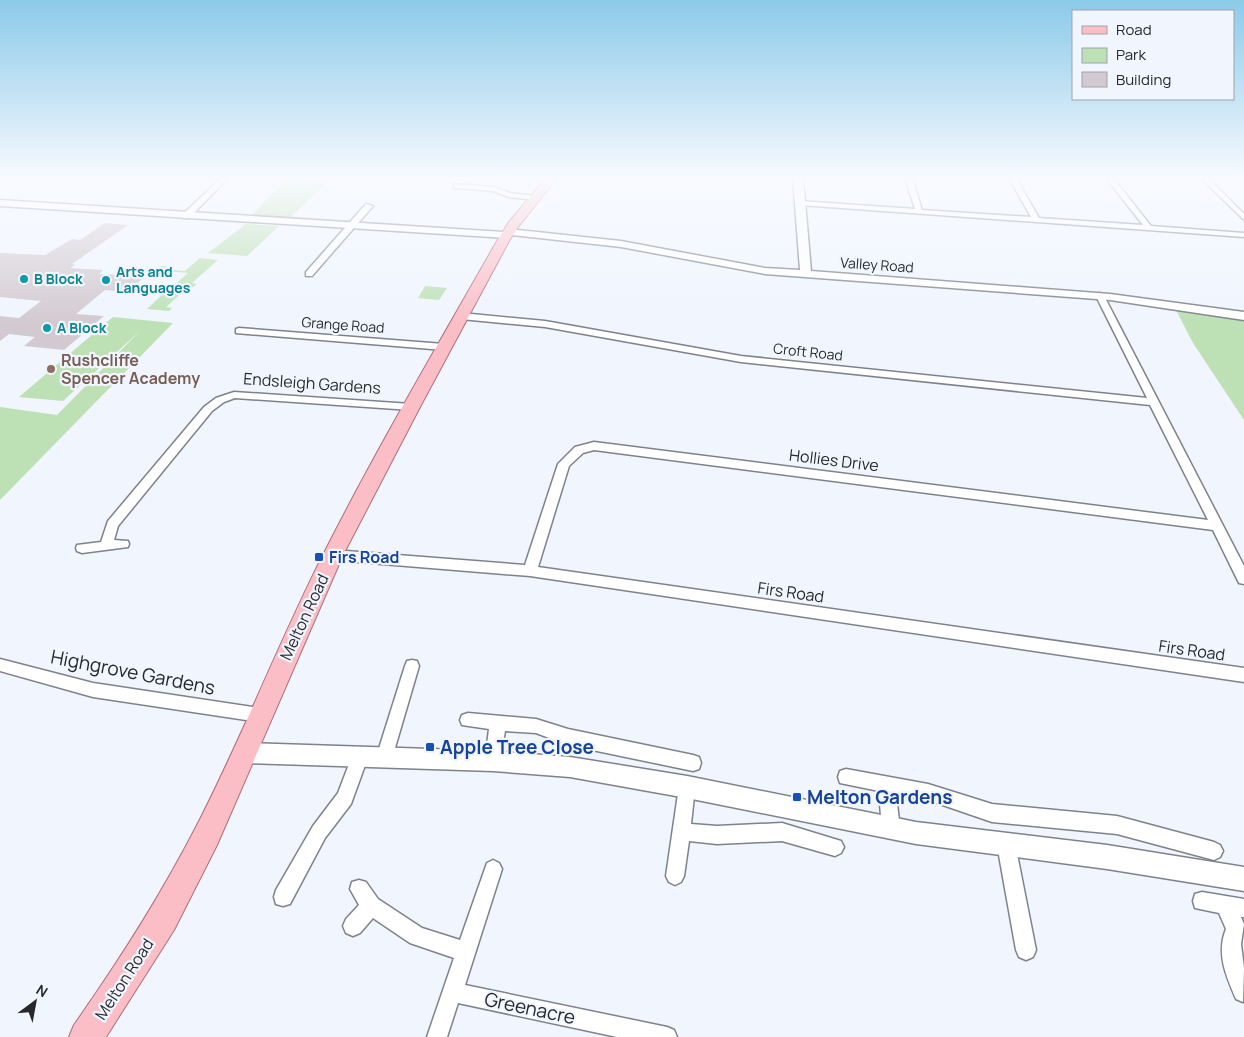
<svg xmlns="http://www.w3.org/2000/svg" width="1244" height="1037" viewBox="0 0 1244 1037" font-family="Manrope,sans-serif">
  <rect width="100%" height="100%" fill="#f0f5fe"/>
  <g fill="#bee0b5">
    <path d="M287 178H333L289 218 251 216Z"/>
    <path d="M246 224 279 226 247 256 208 253Z"/>
    <path d="M200 258 218 260 192 283 197 284 193 287H188L166 307 172 308 169 311 147 309 163 294 143 292 165 293 188 273 166 271 162 274H156L161 266H166L164 269 185 271Z"/>
    <path d="M425 286 447 288 439 300 418 298Z"/>
    <path d="M1176 310 1244 320V420L1193 343Z"/>
    <path d="M113 317 173 323 0 500V407L57 415 140 331 63 401 19 397Z"/>
  </g>
  <path fill="#d2cad0" d="M105 223 128 225 72 264 75 265 70 268 103 270 99 274 146 276 127 292 105 290 76 314 104 316 64 350 24 346 35 337 9 334 0 341V316L19 318 41 301 0 297V253L45 255 72 239 80 240Z"/>
  <g fill="none" stroke-linecap="round" stroke-linejoin="round">
    <defs>
      <g id="minor">
        <path d="M221 178H228L189 218H183V214Z"/>
        <path d="M905 178H912L922 210 1031 217 1009 178H1016L1039 218 1143 225 1106 178H1113L1151 226 1244 233V237L800 205 796 203 800 201 915 209Z"/>
        <path d="M1201 178H1208L1244 214V220Z"/>
        <path d="M454 184 494 187 510 193 536 196 540 198 536 200 509 197 493 191 457 188H454Z"/>
        <path d="M366 204 373 206 312 276H306V272Z"/>
        <path d="M1100 293 1104 296 1244 566V584L1239 583 1213 530 594 450 583 453 569 466 538 567 1244 668V682L530 576 333 560 328 559 326 555 328 551 333 550 525 565 558 464 575 447 594 442 1208 520 1150 405 741 362 545 327 461 319 456 316 461 313 545 321 741 356 1147 398 1096 296Z"/>
        <path d="M239 328 444 344 449 347 444 350 236 333V329Z"/>
        <path d="M234 392 411 404 416 407 411 410 235 398 224 402 212 411 118 526 114 540 128 541 129 544 128 547 82 553 77 551 76 548 77 545 101 542 108 521 204 407 216 398Z"/>
        <path d="M0 659 93 683 260 708 266 710 268 715 266 720 260 722 93 697 0 671Z"/>
        <path d="M412 660 417 661 419 666 392 758 390 764 384 766 378 764 376 758 405 666 407 661Z"/>
        <path d="M468 713 536 719 568 729 693 755 699 757 701 763 699 769 693 771 568 745 536 733 505 731 499 767 493 769 487 767 485 761 489 729 462 725 460 720 462 715Z"/>
        <path d="M360 749 366 751 368 757 351 804 325 838 290 904 283 906 276 904 274 897 276 890 313 826 338 793 354 751Z"/>
        <path d="M846 769 928 784 992 804 1117 816 1214 842 1220 845 1223 851 1220 857 1214 860 1117 834 992 822 928 800 896 795 900 829 897 835 891 838 885 835 882 829 879 791 840 783 838 777 840 771Z"/>
        <path d="M687 779 693 781 695 787 691 824 717 826 782 823 841 841 844 847 841 853 835 856 782 841 717 844 689 841 684 876 681 882 675 885 669 882 666 876 679 787 681 781Z"/>
        <path d="M1006 835 1012 838 1015 844 1036 950 1033 957 1026 960 1019 957 1016 950 997 844 1000 838Z"/>
        <path d="M493 860 499 863 502 869 465 985 667 1027 674 1030 677 1037H617L458 1003 447 1037H427L454 958 410 943 373 918 360 933 353 936 346 933 343 926 346 919 359 905 350 889 352 882 359 880 366 882 378 899 422 928 460 940 487 863Z"/>
        <path d="M1202 892 1244 899V917H1241L1244 924 1241 944 1244 968 1243 1002 1236 999C1226 976 1216 953 1226 929L1219 913 1195 908 1193 901 1195 894Z"/>
      </g>
      <g id="tertiary">
        <path d="M793 178H803L811 271 1110 294 1244 312V320L1110 300 765 274 621 247 512 235 507 238 0 206V200L504 232 509 229 621 241 765 268 800 270Z"/>
        <path d="M244 743 493 751 570 757 687 776 916 822 1107 845 1244 867V891L1107 869 916 844 687 798 570 777 493 771 244 763 237 760 233 753 237 746Z"/>
      </g>
      <path id="primary" d="M546 178H557L518 227 509 241 420 407 343 555 217 845 174 930 106 1037H69L74 1025C119 961 160 897 196 827 242 738 278 644 323 555 377 448 438 345 497 241L509 222Z"/>
    </defs>
    <use href="#minor" stroke="#7e828a" stroke-width="3"/>
    <use href="#tertiary" stroke="#7e828a" stroke-width="3"/>
    <use href="#primary" stroke="#ae6e78" stroke-width="2"/>
    <use href="#minor" fill="#fff" fill-rule="evenodd"/>
    <use href="#tertiary" fill="#fff" fill-rule="evenodd"/>
    <use href="#primary" fill="#fbbec7" fill-rule="evenodd"/>
  </g>
  <linearGradient id="sky" x2="0" y2="1"><stop stop-color="#8bcae9"/><stop offset="0.55" stop-color="#f8faff"/><stop offset="1" stop-color="#f8faff" stop-opacity="0"/></linearGradient>
  <rect width="1244" height="324" fill="url(#sky)"/>
  <g fill="#0f9aa8" stroke="#f0f5fe" stroke-width="2">
    <circle cx="24" cy="279" r="5"/>
    <circle cx="106" cy="280" r="5"/>
    <circle cx="47" cy="328" r="5"/>
  </g>
  <circle fill="#8d6e63" stroke="#f0f5fe" stroke-width="2" cx="51" cy="369" r="5"/>
  <g fill="#1a4fb4" stroke="#f0f5fe" stroke-width="2">
    <rect x="314" y="552" width="10" height="10" rx="2.5"/>
    <rect x="425" y="742" width="10" height="10" rx="2.5"/>
    <rect x="792" y="792" width="10" height="10" rx="2.5"/>
  </g>
  <g text-anchor="middle" stroke-width="4.5" stroke-linejoin="round" paint-order="stroke">
    <g font-size="14" fill="#26282b" stroke="#f0f5fe">
      <text transform="translate(877 265) rotate(4)" y="5">Valley Road</text>
      <text transform="translate(343 325) rotate(4)" y="5">Grange Road</text>
      <text transform="translate(808 352) rotate(6)" y="5">Croft Road</text>
    </g>
    <g font-size="14" font-weight="bold" fill="#0d838f" stroke="#f0f5fe" text-anchor="start">
      <text x="116" y="277">Arts and<tspan x="116" dy="16">Languages</tspan></text>
      <text x="34" y="284">B Block</text>
      <text x="57" y="333">A Block</text>
    </g>
    <g font-size="16" font-weight="bold" fill="#785e54" stroke="#f0f5fe" text-anchor="start">
      <text x="61" y="366">Rushcliffe<tspan x="61" dy="18">Spencer Academy</tspan></text>
    </g>
    <g font-size="16" fill="#26282b" stroke="#f0f5fe">
      <text transform="translate(312 383) rotate(4)" y="6">Endsleigh Gardens</text>
      <text transform="translate(834 460) rotate(7)" y="6">Hollies Drive</text>
      <text transform="translate(791 592) rotate(8)" y="6">Firs Road</text>
      <text transform="translate(304 617) rotate(-65)" y="6">Melton Road</text>
      <text transform="translate(1192 650) rotate(8)" y="6">Firs Road</text>
      <text transform="translate(124 979) rotate(-57)" y="6">Melton Road</text>
    </g>
    <g font-size="16" font-weight="bold" fill="#164399" stroke="#f0f5fe" text-anchor="start">
      <text x="329" y="563">Firs Road</text>
    </g>
    <g font-size="19" fill="#26282b" stroke="#f0f5fe">
      <text transform="translate(133 672) rotate(11)" y="7">Highgrove Gardens</text>
      <text transform="translate(530 1008) rotate(12)" y="7">Greenacre</text>
    </g>
    <g font-size="19" font-weight="bold" fill="#164399" stroke="#f0f5fe" text-anchor="start">
      <text x="440" y="754">Apple Tree Close</text>
      <text x="807" y="804">Melton Gardens</text>
    </g>
  </g>
  <rect x="1072" y="10" width="162" height="90" fill="#f0f5fe" stroke="#9fa3aa"/>
  <rect x="1082" y="26" width="25" height="8" fill="#fbbec7" stroke="#9fa3aa"/>
  <text x="1116" y="35" font-size="15" fill="#26282b">Road</text>
  <rect x="1082" y="48" width="25" height="15" fill="#bee0b5" stroke="#9fa3aa"/>
  <text x="1116" y="60" font-size="15" fill="#26282b">Park</text>
  <rect x="1082" y="72" width="25" height="15" fill="#d2cad0" stroke="#9fa3aa"/>
  <text x="1116" y="85" font-size="15" fill="#26282b">Building</text>
  <g transform="translate(35 1002) rotate(32)" stroke="#f0f5fe" stroke-width="4" paint-order="stroke">
  <path d="M0-4L9 19L0 12L-9 19Z" fill="#26282b"/>
  <text y="-8" font-size="14" font-weight="bold" text-anchor="middle" fill="#26282b">N</text>
  </g>
</svg>
